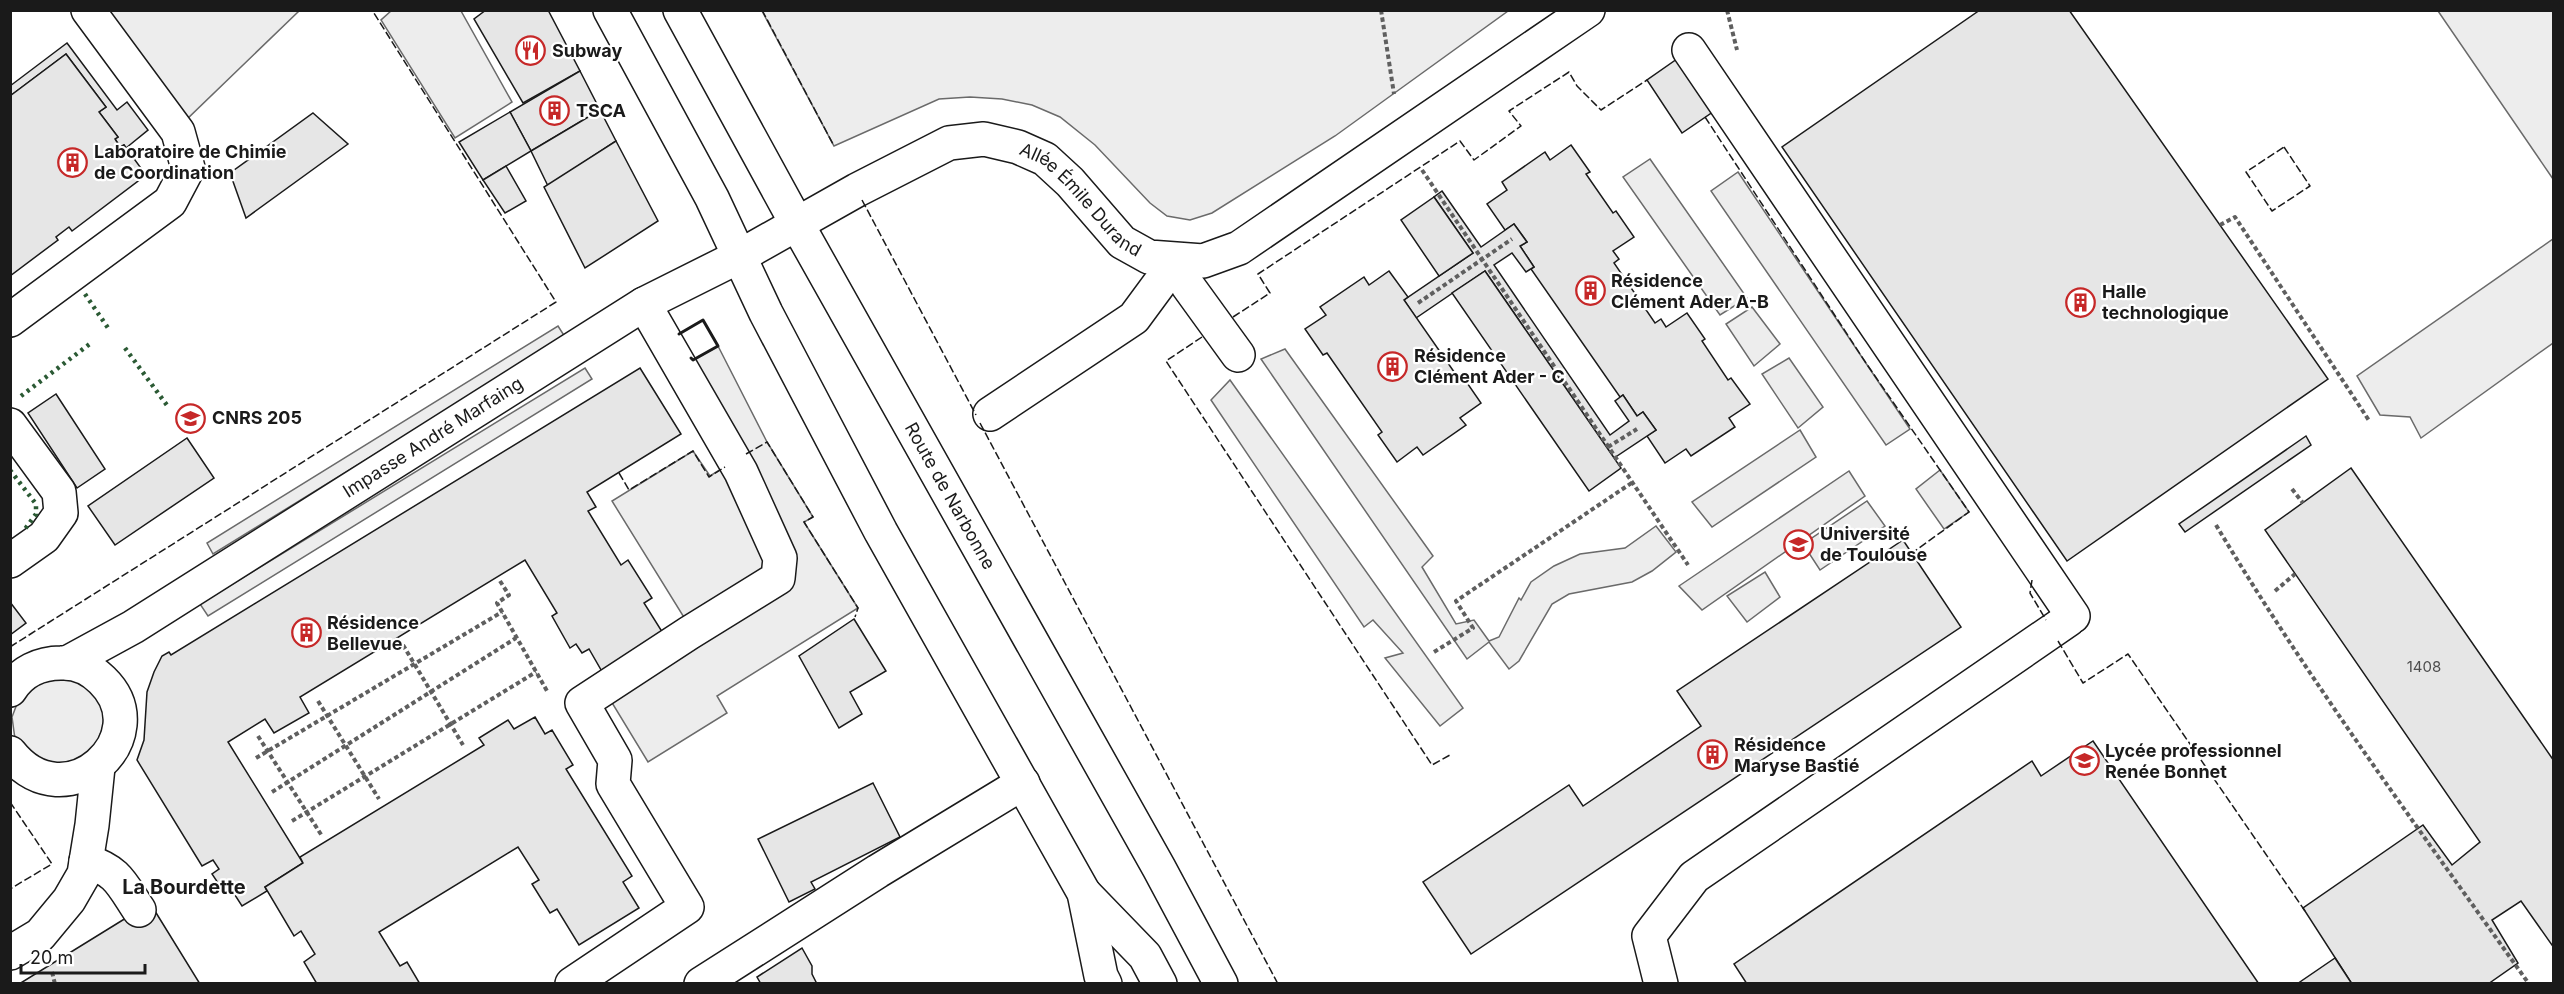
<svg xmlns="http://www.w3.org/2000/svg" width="2564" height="994" viewBox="0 0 2564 994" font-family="Inter,sans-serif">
  <rect width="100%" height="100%" fill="#fff"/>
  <g fill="#ededed" stroke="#6a6a6a" stroke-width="1.5">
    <path d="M105 11H299L187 119Z"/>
    <path d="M391 11H461L512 102 455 138 381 20Z"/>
    <path d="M762 11H1508L1335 136 1212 213 1190 220 1167 216 1150 203 1095 145 1060 117 1032 105 1002 99 970 97 939 99 834 146Z"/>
    <path d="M2438 11H2553V179Z"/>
    <path d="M1650 159 1747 298 1720 315 1623 177Z"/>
    <path d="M1738 172 1910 429 1886 445 1711 191Z"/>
    <path d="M2553 239V343L2421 438 2410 417 2380 415 2357 376Z"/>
    <path d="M1752 307 1780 344 1754 366 1726 324Z"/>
    <path d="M558 326 565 337 213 554 207 543Z"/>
    <path d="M718 346 767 442 813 517 804 522 858 608 717 696 727 713 648 762 600 683 690 627 612 501 693 451 710 476 744 455 693 360Z"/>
    <path d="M1285 349 1433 556 1422 567 1456 624 1474 620 1489 641 1499 637 1519 598 1521 600 1531 582 1554 566 1580 554 1625 548 1656 526 1676 552 1652 571 1632 582 1569 594 1552 604 1519 661 1509 669 1489 642 1467 659 1261 359Z"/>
    <path d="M1789 358 1823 407 1798 428 1762 374Z"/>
    <path d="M585 368 592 379 208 616 200 604Z"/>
    <path d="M1230 380 1463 708 1440 726 1385 658 1403 653 1373 620 1364 627 1211 400Z"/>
    <path d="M1800 430 1816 457 1712 527 1692 502Z"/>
    <path d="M1940 470 1969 512 1944 529 1916 489Z"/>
    <path d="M1849 471 1865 496 1702 610 1679 586Z"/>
    <path d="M1867 501 1885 526 1820 570 1803 544Z"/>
    <path d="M1765 572 1780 597 1747 622 1727 596Z"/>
    <path d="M59 674 81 679 98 694 107 715 92 757 49 768 15 739 12 717 20 696 37 680Z"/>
  </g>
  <g fill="#e6e6e6" stroke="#1a1a1a" stroke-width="1.5">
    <path d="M486 10H548L580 71 523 103 474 19Z"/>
    <path d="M1980 10H2069L2328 379 2067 561 1782 147Z"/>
    <path d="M67 43 117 110 127 102 148 130 126 148 124 145 120 147 115 139 118 137 99 112 106 107 66 54 10 96V86Z"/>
    <path d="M1687 52 1723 105 1682 133 1647 80Z"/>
    <path d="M66 54 106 107 99 112 118 137 115 139 120 147 124 145 146 175 72 231 69 227 56 237 58 240 10 276V96Z"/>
    <path d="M580 71 600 110 531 151 510 112Z"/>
    <path d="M600 110 616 141 548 186 531 151Z"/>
    <path d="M510 112 531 151 483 180 459 142Z"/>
    <path d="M313 113 348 144 246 218 230 173Z"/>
    <path d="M616 141 658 221 585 268 544 187Z"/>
    <path d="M1571 145 1590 172 1586 174 1613 213 1616 211 1634 237 1613 251 1619 259 1614 263 1655 323 1661 319 1666 327 1687 313 1705 339 1702 341 1728 380 1731 378 1750 404 1729 418 1735 427 1691 456 1686 449 1665 463 1647 436 1656 430 1643 412 1637 416 1623 395 1620 397 1531 269 1534 267 1520 246 1527 242 1514 224 1505 230 1487 204 1507 190 1502 182 1545 152 1550 160Z"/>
    <path d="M506 166 526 201 505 213 483 180Z"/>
    <path d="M1442 191 1481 247 1514 224 1527 242 1520 246 1534 267 1526 272 1512 253 1494 265 1610 435 1629 421 1615 401 1623 395 1637 416 1643 412 1656 430 1614 458 1485 271 1416 318 1404 300 1473 253 1434 197Z"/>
    <path d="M1434 197 1473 253 1439 276 1401 220Z"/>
    <path d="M1389 271 1408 297 1404 300 1459 379 1463 377 1481 403 1460 418 1466 425 1423 455 1417 447 1397 462 1378 435 1382 432 1327 353 1323 355 1305 329 1326 315 1320 307 1364 277 1369 285Z"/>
    <path d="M1485 271 1621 468 1589 491 1452 293Z"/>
    <path d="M640 368 681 434 587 492 596 507 588 511 621 565 628 560 652 598 644 603 666 638 604 675 589 649 582 653 576 644 570 648 552 616 557 613 525 560 300 697 309 713 274 733 265 719 228 742 303 863 265 887 267 891 242 906 226 881 220 886 212 874 219 869 213 860 202 866 137 760 144 740 147 692 154 672 162 656 169 652 171 655Z"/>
    <path d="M56 394 105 469 77 488 28 413Z"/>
    <path d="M2306 436 2311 445 2185 532 2179 524Z"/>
    <path d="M187 438 214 478 115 545 88 506Z"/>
    <path d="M2351 468 2554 761V948L2521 901 2492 920 2518 963 2488 984H2352L2303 908 2423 825 2452 865 2480 842 2265 530Z"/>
    <path d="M1903 540 1961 627 1471 954 1423 882 1569 785 1583 806 1701 726 1677 691Z"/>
    <path d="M10 602 26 623 10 635Z"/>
    <path d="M854 619 886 671 850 692 862 714 839 728 799 656Z"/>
    <path d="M535 717 545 734 552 730 573 765 566 769 632 876 623 882 639 908 579 945 557 909 550 913 532 884 539 880 518 847 379 932 400 966 407 962 420 984H317L304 962 315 954 301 931 294 936 265 887 303 863 300 857 484 745 479 738 508 720 514 729Z"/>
    <path d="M2093 741 2259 984H1747L1734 964 2032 761 2041 776Z"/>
    <path d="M873 783 900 837 811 882 815 889 789 902 758 839Z"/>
    <path d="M150 903 200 984H19L139 910Z"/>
    <path d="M802 948 812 966V974L817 984H761L757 977Z"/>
    <path d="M2335 958 2352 984H2297Z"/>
  </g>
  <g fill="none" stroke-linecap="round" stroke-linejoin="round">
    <defs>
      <g id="minor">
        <path id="s1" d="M680 10 797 224 1159 868 1221 984"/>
        <path d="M1689 50 2073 616"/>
        <path d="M1176 261 1188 286 1238 355"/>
        <path d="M10 320 170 202 188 168 178 132 88 10"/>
        <path d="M990 414 1134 318 1176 261"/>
        <path d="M10 425 59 492 61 513 44 537 10 561"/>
        <path id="s2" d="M67 663 133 627 644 304 740 256 857 190 949 143 984 139 1018 147 1045 159 1070 182 1122 242 1149 257 1203 261 1239 248 1588 10"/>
        <path d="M10 690C21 672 40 663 61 663 77 662 91 669 102 680 160 736 66 824 10 753"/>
        <path d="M86 861C118 871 121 883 139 910"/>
        <path d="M10 953 40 935 69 900 84 874 92 825 98 767"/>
        <path d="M572 984 687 907 613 784 615 760 582 703 689 633 778 578 780 558 741 472 644 304"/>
        <path d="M701 984 878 871 1023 783"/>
        <path d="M1661 984 1649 936 1694 877 2068 620"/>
      </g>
      <g id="major">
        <path d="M610 10 712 198 766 313 881 532 1084 893 1101 976 1105 984"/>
        <path d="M1084 893 1145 956 1160 984"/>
      </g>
    </defs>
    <use href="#minor" stroke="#1a1a1a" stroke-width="36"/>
    <use href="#major" stroke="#1a1a1a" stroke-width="36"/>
    <g stroke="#5f5f5f" stroke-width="4" stroke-dasharray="4.5 3" stroke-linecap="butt">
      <path d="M1381 10 1394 94"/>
      <path d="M1727 10 1737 50"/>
      <path d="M1422 170 1688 565"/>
      <path d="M2220 225 2235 217 2370 422"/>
      <path d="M1418 303 1512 239"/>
      <path d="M1608 447 1637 429"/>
      <path d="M2292 489 2303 503"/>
      <path d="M2216 525C2311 684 2422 833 2529 984"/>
      <path d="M500 581 509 595 497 603 547 691"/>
      <path d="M2275 591 2295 574"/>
      <path d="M403 645 463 745"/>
      <path d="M1434 652 1473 628 1456 601 1633 482"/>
      <path d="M318 701 379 799"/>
      <path d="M258 736 322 836"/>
      <path d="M256 758 502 612"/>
      <path d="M272 792 516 638"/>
      <path d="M292 821 536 672"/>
      <path d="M52 972 55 984"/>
    </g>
    <use href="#minor" stroke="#fff" stroke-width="33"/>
    <use href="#major" stroke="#fff" stroke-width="33"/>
    <g stroke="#2b5a34" stroke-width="4.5" stroke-dasharray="3 4.5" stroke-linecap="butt">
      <path d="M85 294 108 328"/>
      <path d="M125 348 169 408"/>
      <path d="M21 396 91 343"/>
      <path d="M10 470 36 504V514L25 529"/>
    </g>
    <g stroke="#1a1a1a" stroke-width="1.5" stroke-dasharray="8 3" stroke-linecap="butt">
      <path d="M762 10 834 146"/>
      <path d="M1705 117 1866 363 1969 512 1912 553"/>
      <path d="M2284 147 2310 186 2272 211 2246 172Z"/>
      <path d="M862 200 976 415"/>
      <path d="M1233 317 1270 293 1258 274 1460 141 1474 160 1521 126 1509 111 1569 72 1577 86 1601 110 1647 80"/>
      <path d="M1202 337 1166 361 1432 765 1450 755"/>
      <path d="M980 423 1278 984"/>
      <path d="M746 454 767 442 813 517 804 522 858 608 855 617"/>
      <path d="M619 473 629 490 693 451 709 477 725 467"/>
      <path d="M2032 580 2030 593 2046 620"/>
      <path d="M2058 641 2083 683 2128 654 2305 911"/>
      <path d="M10 647 556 302 372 10"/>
      <path d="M10 802 52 864 10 889"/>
    </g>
    <path stroke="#1a1a1a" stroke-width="3" d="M679 334 703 320 718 346 693 360 691 358"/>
  </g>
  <defs>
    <symbol id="restaurant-ring" viewBox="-11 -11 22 22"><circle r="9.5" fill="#fff" stroke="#c62828" stroke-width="1.5"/><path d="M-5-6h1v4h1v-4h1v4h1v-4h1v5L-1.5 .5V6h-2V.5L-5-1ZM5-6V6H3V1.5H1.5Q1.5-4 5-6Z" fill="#c62828"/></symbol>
    <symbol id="building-ring" viewBox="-11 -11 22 22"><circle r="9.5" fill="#fff" stroke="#c62828" stroke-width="1.5"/><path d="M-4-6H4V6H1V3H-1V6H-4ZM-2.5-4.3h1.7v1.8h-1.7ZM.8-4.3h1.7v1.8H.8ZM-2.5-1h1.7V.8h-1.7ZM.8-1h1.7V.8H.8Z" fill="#c62828"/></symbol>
    <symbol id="university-ring" viewBox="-11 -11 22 22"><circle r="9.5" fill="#fff" stroke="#c62828" stroke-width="1.5"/><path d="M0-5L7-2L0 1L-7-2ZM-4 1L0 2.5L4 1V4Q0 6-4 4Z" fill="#c62828"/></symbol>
    <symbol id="school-ring" viewBox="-11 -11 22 22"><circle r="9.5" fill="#fff" stroke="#c62828" stroke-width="1.5"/><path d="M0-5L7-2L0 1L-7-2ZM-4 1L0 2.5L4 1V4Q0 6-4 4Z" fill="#c62828"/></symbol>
  </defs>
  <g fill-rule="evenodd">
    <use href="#restaurant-ring" x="514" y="34" width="33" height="33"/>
    <use href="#building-ring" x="538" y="94" width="33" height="33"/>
    <use href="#building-ring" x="56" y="146" width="33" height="33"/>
    <use href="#building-ring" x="1574" y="274" width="33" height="33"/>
    <use href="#building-ring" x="2064" y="286" width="33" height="33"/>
    <use href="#building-ring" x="1376" y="350" width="33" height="33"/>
    <use href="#university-ring" x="174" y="402" width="33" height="33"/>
    <use href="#university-ring" x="1782" y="528" width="33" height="33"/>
    <use href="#building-ring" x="290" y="616" width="33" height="33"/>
    <use href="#building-ring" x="1696" y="738" width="33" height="33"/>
    <use href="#school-ring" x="2068" y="744" width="33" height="33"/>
  </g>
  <g text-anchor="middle" stroke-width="4.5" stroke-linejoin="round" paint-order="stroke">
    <g font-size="15" fill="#4d4d4d">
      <text x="2424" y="672">1408</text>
    </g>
    <g font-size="18" font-weight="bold" fill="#1a1a1a" stroke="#fff" text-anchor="start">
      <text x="552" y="57">Subway</text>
      <text x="576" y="117">TSCA</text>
      <text x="94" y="158">Laboratoire de Chimie<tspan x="94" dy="21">de Coordination</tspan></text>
      <text x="1611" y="287">Résidence<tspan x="1611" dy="21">Clément Ader A-B</tspan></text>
      <text x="2102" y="298">Halle<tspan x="2102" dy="21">technologique</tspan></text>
      <text x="1414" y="362">Résidence<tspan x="1414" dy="21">Clément Ader - C</tspan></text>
      <text x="212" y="424">CNRS 205</text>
      <text x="1820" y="540">Université<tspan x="1820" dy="21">de Toulouse</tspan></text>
      <text x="327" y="629">Résidence<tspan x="327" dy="21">Bellevue</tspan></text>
      <text x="1734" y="751">Résidence<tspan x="1734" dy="21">Maryse Bastié</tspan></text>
      <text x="2105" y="757">Lycée professionnel<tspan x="2105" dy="21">Renée Bonnet</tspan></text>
    </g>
    <g font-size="18" fill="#1a1a1a" stroke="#fff">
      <text dy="6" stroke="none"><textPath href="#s2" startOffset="1178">Allée Émile Durand</textPath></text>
      <text dy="6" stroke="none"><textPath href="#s2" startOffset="430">Impasse André Marfaing</textPath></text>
      <text dy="6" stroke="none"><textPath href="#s1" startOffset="556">Route de Narbonne</textPath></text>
    </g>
    <g font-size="20" font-weight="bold" fill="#1a1a1a" stroke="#fff">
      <text x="184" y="894">La Bourdette</text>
    </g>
  </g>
  <rect width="2564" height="994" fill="none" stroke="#1a1a1a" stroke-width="24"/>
  <path d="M21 964v9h124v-9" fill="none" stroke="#1a1a1a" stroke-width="3"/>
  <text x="30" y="964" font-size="18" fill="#1a1a1a" stroke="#ffffff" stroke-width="4.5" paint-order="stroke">20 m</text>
</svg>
